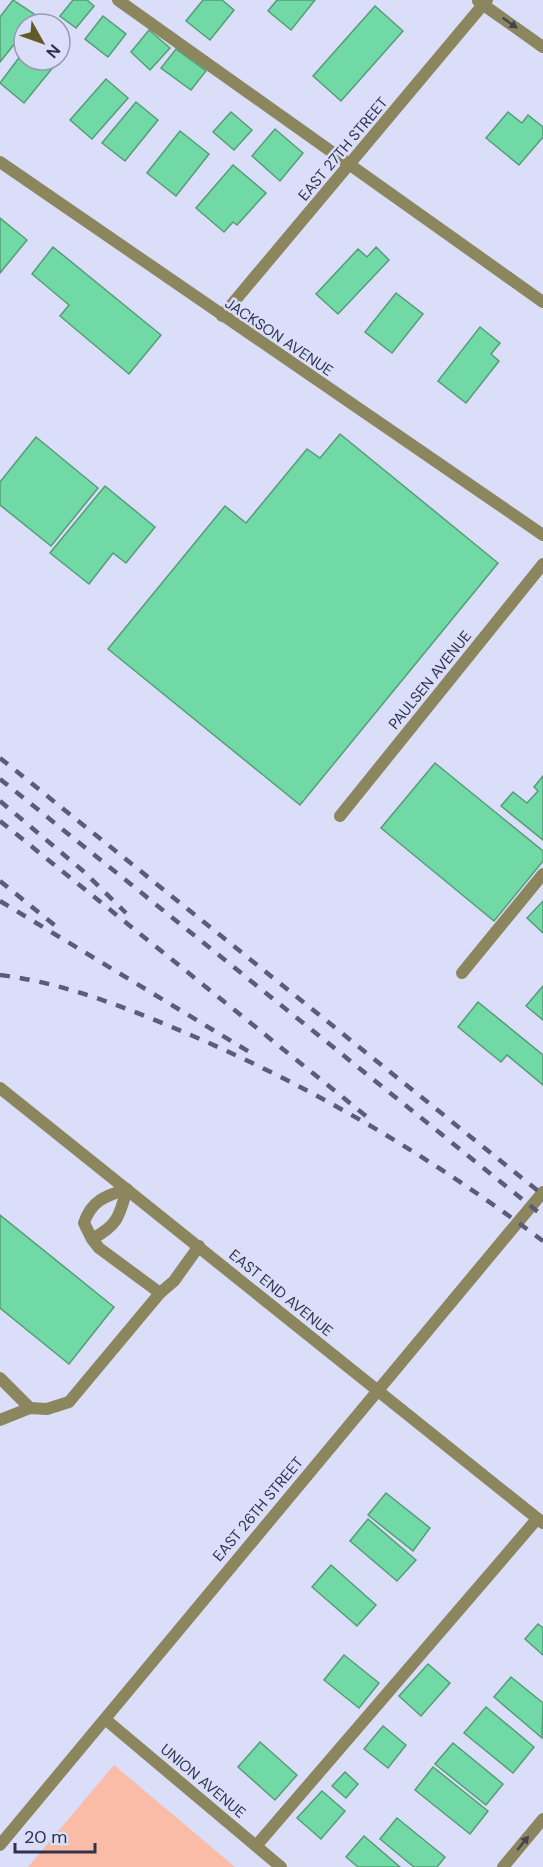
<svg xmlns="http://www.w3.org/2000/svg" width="543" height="1867" viewBox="0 0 543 1867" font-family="'DM Sans',sans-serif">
  <rect width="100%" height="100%" fill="#dadef8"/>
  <path fill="#fabca6" d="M114 1765 235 1867H28Z"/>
  <g fill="#71d9a5" stroke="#559d78" stroke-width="1.5">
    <path d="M13 0 37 16 30 24H24V32L0 62V17Z"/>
    <path d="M73 0H87L94 6 76 28 60 16Z"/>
    <path d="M203 0H222L234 10 210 40 186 21Z"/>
    <path d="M277 0H315L291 30 268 11Z"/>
    <path d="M375 6 403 31 341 101 313 76Z"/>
    <path d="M103 16 126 34 108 57 85 39Z"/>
    <path d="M149 30 170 48 150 70 131 52Z"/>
    <path d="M176 49 206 71 191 90 161 68Z"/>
    <path d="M24 51V60H59L24 103 0 83Z"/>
    <path d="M106 79 128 98 92 139 70 120Z"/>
    <path d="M136 102 158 120 125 161 102 143Z"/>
    <path d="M231 112 252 130 234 150 213 132Z"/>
    <path d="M508 112 522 123 528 115 543 127V137L519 165 486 138Z"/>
    <path d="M275 129 303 153 280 181 252 156Z"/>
    <path d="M180 131 209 154 176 196 147 173Z"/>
    <path d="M233 165 266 193 237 225 233 222 224 232 196 208Z"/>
    <path d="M0 218 27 240 0 273Z"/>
    <path d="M53 247 161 335 129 374 60 316 69 305 32 274Z"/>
    <path d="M376 247 389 260 338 314 316 294 358 249 367 257Z"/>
    <path d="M396 293 423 314 392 353 365 332Z"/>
    <path d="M480 327 500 343 491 354 499 361 466 403 438 381Z"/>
    <path d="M340 434 498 563 300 805 108 649 225 506 246 523 307 449 320 458Z"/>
    <path d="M36 437 98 488 51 546 0 505V482Z"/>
    <path d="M105 486 155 527 126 563 113 553 89 584 50 553Z"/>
    <path d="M435 763 543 851V861L494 921 381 828Z"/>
    <path d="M543 776V840L501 806 513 792 527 803 538 791 534 787Z"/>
    <path d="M543 901V933L527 918Z"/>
    <path d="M543 986V1020L526 1006Z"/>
    <path d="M478 1002 543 1055V1085L507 1055 501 1062 458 1027Z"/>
    <path d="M0 1215 114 1307 69 1364 0 1308Z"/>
    <path d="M386 1493 430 1528 413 1551 368 1515Z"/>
    <path d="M368 1519 416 1560 397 1581 350 1541Z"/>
    <path d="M331 1565 376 1605 357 1626 312 1587Z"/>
    <path d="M538 1624 543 1628V1655L525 1639Z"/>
    <path d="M344 1655 379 1683 359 1708 324 1680Z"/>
    <path d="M428 1664 450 1683 421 1716 399 1696Z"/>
    <path d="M511 1677 543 1703 542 1738 494 1697Z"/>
    <path d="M486 1707 534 1747 513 1773 464 1733Z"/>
    <path d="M383 1726 406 1745 388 1768 364 1749Z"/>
    <path d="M260 1742 297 1775 275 1800 238 1767Z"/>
    <path d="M453 1743 503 1784 486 1805 435 1764Z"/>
    <path d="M433 1767 488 1811 470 1834 415 1790Z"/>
    <path d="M345 1772 358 1784 346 1798 332 1786Z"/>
    <path d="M322 1791 345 1811 321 1839 297 1818Z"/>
    <path d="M397 1818 445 1857 437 1867H414L380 1839Z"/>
    <path d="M364 1836 400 1867H358L346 1857Z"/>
  </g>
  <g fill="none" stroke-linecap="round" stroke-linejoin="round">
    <g stroke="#8c865f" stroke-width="12">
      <path d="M118 0 543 302"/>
      <path d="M462 973 543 874"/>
      <path d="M92 1239 84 1223C91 1201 105 1196 127 1189 119 1217 118 1225 92 1239L99 1248 160 1293 174 1281 199 1246"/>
      <path d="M0 1378 30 1408"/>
      <path d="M0 1420 30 1408 47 1409 69 1402 160 1293"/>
      <path d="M256 1846 537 1519"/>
    </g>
    <g stroke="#8c865f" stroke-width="12">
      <path d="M478 1 543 47"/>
      <path d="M0 162 543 535"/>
      <path d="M222 316 487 0"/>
      <path d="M340 816 543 564"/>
      <path d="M0 1088 543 1523"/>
      <path d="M105 1719 281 1867"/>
      <path d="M503 1867 543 1819"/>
    </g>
    <path stroke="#8c865f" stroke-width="12" d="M0 1845 543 1192"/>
    <g stroke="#5b5d77" stroke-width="4.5" stroke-dasharray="10 10" stroke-linecap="butt">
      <path d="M0 758 543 1195"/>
      <path d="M0 779 543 1216"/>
      <path d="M0 801 82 870 126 913"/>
      <path d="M0 821 366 1116"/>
      <path d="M0 881 58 928"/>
      <path d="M0 901 256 1056"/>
      <path d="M0 975C65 983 127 1008 186 1033 313 1087 433 1158 543 1241"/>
    </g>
  </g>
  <defs><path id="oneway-solid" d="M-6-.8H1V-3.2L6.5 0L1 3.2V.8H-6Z" transform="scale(1.5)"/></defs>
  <g fill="#434451">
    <use href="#oneway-solid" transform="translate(510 23) rotate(35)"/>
    <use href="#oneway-solid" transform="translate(523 1843) rotate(-51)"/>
  </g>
  <g text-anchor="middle" stroke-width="5" stroke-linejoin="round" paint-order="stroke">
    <g font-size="15" fill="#31334d" stroke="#dadef8">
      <text transform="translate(343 149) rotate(-50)" y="5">EAST 27TH STREET</text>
      <text transform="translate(279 337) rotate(34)" y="5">JACKSON AVENUE</text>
      <text transform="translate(430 680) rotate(-51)" y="5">PAULSEN AVENUE</text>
      <text transform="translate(281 1293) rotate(39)" y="5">EAST END AVENUE</text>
      <text transform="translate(258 1509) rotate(-50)" y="5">EAST 26TH STREET</text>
      <text transform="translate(203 1781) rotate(40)" y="5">UNION AVENUE</text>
    </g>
  </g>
  <g transform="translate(42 42) rotate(130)"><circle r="28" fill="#dadef8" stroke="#969ab4" stroke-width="1.5"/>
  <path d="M0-4.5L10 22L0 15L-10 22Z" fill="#635b27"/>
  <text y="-9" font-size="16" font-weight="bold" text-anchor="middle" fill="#31334d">N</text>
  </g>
  <path d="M15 1843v9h80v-9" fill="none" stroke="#31334d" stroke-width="3"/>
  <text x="24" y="1843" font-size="18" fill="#31334d" stroke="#dadef8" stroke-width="4.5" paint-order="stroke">20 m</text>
</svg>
